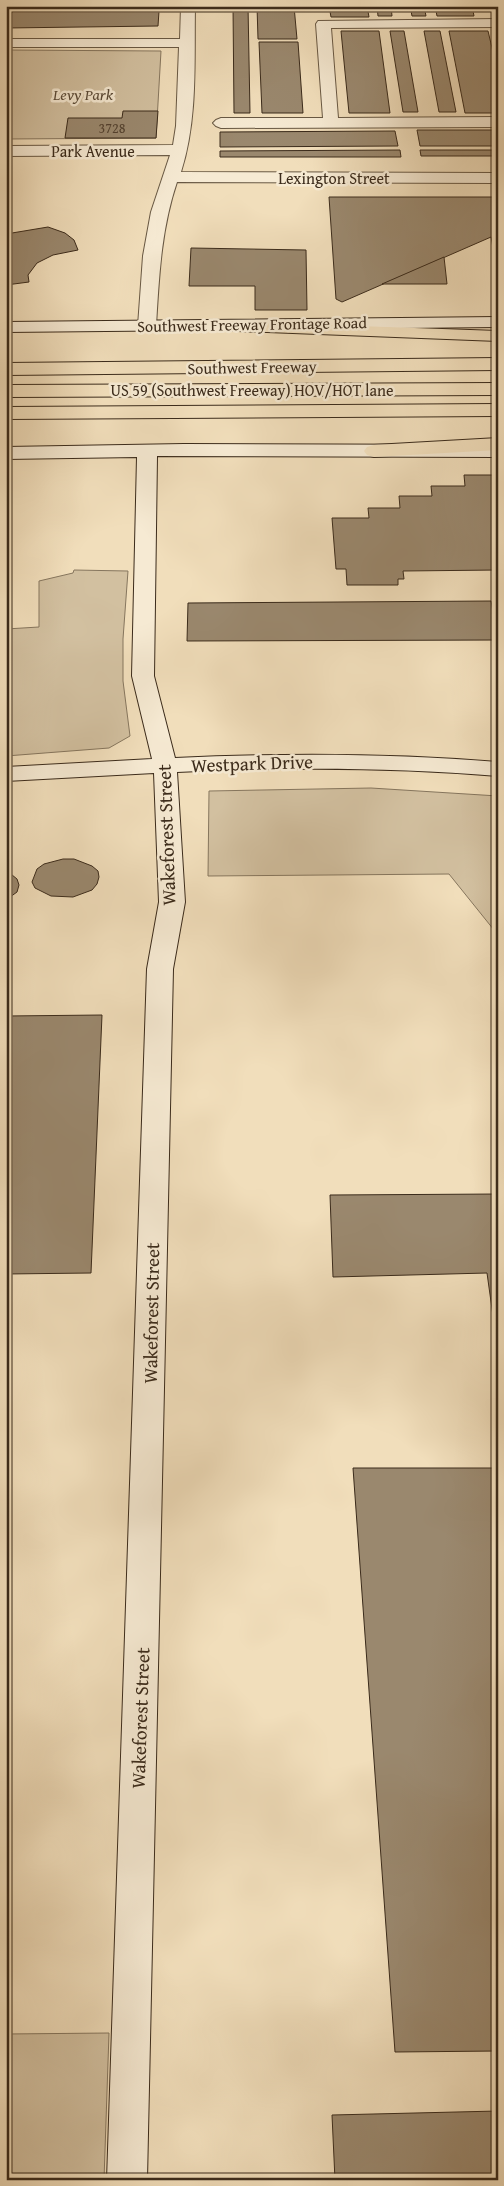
<svg xmlns="http://www.w3.org/2000/svg" width="504" height="2186" viewBox="0 0 504 2186" font-family="'Gentium Book Plus',serif">
  <rect width="100%" height="100%" fill="#f1debb"/>
  <filter id="stains"><feTurbulence type="fractalNoise" baseFrequency=".004" numOctaves="4"/><feColorMatrix values="0 0 0 0 .2 0 0 0 0 .09 0 0 0 0 .02 0 0 0 .5 -.17"/></filter>
  <radialGradient id="worn" r=".72"><stop offset=".6" stop-color="#630" stop-opacity="0"/><stop offset="1" stop-color="#630" stop-opacity=".3"/></radialGradient>
  <g fill="#d2c0a0" stroke="#86765e">
    <path d="M6 50 161 51 156 138 6 139Z"/>
    <path d="M74 570 128 571 123 639V681L130 736 109 748 6 756V629L39 627V581L73 573Z"/>
    <path d="M371 788 498 796V935L449 874 208 876 209 791Z"/>
    <path d="M109 2033 104 2180H6V2034Z"/>
  </g>
  <g fill="#9a886e" stroke="#3b2b1b">
    <path d="M6 6H147V11H159L158 26 6 28Z"/>
    <path d="M233 6H248L250 113H234Z"/>
    <path d="M257 6H294L297 39H258Z"/>
    <path d="M329 6H367L369 17H331Z"/>
    <path d="M377 6H391L392 16H378Z"/>
    <path d="M410 6H424L426 16H412Z"/>
    <path d="M435 6H472L474 16H437Z"/>
    <path d="M341 31H379L390 113H349Z"/>
    <path d="M390 31H404L418 112H403Z"/>
    <path d="M424 31H440L456 112H439Z"/>
    <path d="M449 31H488L498 73V113H465Z"/>
    <path d="M259 42H298L303 113H262Z"/>
    <path d="M123 111H158L156 138H65L68 118H122Z"/>
    <path d="M417 130H498V146H420Z"/>
    <path d="M395 131 398 146 220 147V132Z"/>
    <path d="M400 150 401 157H220V151Z"/>
    <path d="M420 150H498V156H421Z"/>
    <path d="M329 197H498V275L491 237 342 302 336 299Z"/>
    <path d="M48 227 65 233 74 240 78 250 53 255 37 263 28 275 29 282 6 285V234Z"/>
    <path d="M191 248 306 250 307 310H255V286H189Z"/>
    <path d="M444 257 447 284H382Z"/>
    <path d="M464 475H498V570L403 571 404 579H398V585H347L346 569H336L332 518H369L368 508H400L399 496H432L431 486H465Z"/>
    <path d="M491 601 498 640 187 641 188 603Z"/>
    <path d="M63 859H74L92 866 98 871 99 877 97 884 92 890 73 897 51 896 35 888 32 882 37 869 44 864Z"/>
    <path d="M6 870 17 879 19 885 17 892 6 900Z"/>
    <path d="M102 1015 91 1273 6 1274V1016Z"/>
    <path d="M498 1194V1352L487 1273 333 1277 330 1195Z"/>
    <path d="M353 1468H498V2051L395 2052Z"/>
    <path d="M498 2111V2180H335L332 2115Z"/>
  </g>
  <g fill="none" stroke-linecap="round" stroke-linejoin="round">
    <defs>
      <g id="street">
        <path d="M181 6H195C194 61 198 119 181 172L498 173V183L177 182C161 230 159 276 156 326L153 330 147 331 141 330 138 326 143 256 151 212 170 155 6 156V146L173 145 176 126 179 47H6V39H180Z"/>
        <path d="M498 19V27L331 28 338 118 498 117V127L221 128 216 126 213 123 216 120 221 118H323L316 24 318 21Z"/>
      </g>
      <g id="secondary">
        <path d="M498 317V327L6 332V322Z"/>
        <path d="M184 444 498 445V457L157 456 154 676 175 758C283 753 390 753 498 762V776C391 767 285 767 177 772L185 902 173 969 147 2180H107L147 969 159 902 154 773 6 781V767L152 759 132 676 137 457 6 459V447Z"/>
      </g>
      <g id="highway">
        <path d="M220 321 498 331V341L214 330 211 326 214 322Z"/>
        <path d="M498 358V370L6 375V363Z"/>
        <path d="M498 383V395L6 397V385Z"/>
        <path d="M498 404V416L6 419V407Z"/>
        <path d="M498 438V450L374 457 367 455 364 451 367 447 374 445Z"/>
      </g>
    </defs>
    <use href="#street" stroke="#685843" stroke-width="2"/>
    <use href="#secondary" stroke="#3b2b1b" stroke-width="2"/>
    <use href="#highway" stroke="#3b2b1b" stroke-width="2"/>
    <use href="#street" fill="#f6ead3" fill-rule="evenodd"/>
    <use href="#secondary" fill="#f6ead3" fill-rule="evenodd"/>
    <use href="#highway" fill="#f1debb" fill-rule="evenodd"/>
  </g>
  <g text-anchor="middle" stroke-width="5" stroke-linejoin="round" paint-order="stroke">
    <g font-size="14" fill="#534230">
      <text x="112" y="133">3728</text>
    </g>
    <g font-size="16" font-style="italic" fill="#594936" stroke="#f6ead3">
      <text x="83" y="100">Levy Park</text>
    </g>
    <g font-size="16" fill="#3b2b1b" stroke="#f6ead3">
      <text x="93" y="157">Park Avenue</text>
      <text x="334" y="184">Lexington Street</text>
      <text transform="translate(252 324) rotate(-1)" y="6">Southwest Freeway Frontage Road</text>
      <text transform="translate(252 367) rotate(-1)" y="6">Southwest Freeway</text>
      <text x="252" y="396">US 59 (Southwest Freeway) HOV/HOT lane</text>
    </g>
    <g font-size="19" fill="#3b2b1b" stroke="#f6ead3">
      <text transform="translate(252 763) rotate(-2)" y="7">Westpark Drive</text>
      <text transform="translate(166 835) rotate(-92)" y="7">Wakeforest Street</text>
      <text transform="translate(151 1313) rotate(-89)" y="7">Wakeforest Street</text>
      <text transform="translate(140 1718) rotate(-88)" y="7">Wakeforest Street</text>
    </g>
  </g>
  <rect width="504" height="2186" fill="none" stroke="#f1debb" stroke-width="25"/>
  <rect x="8" y="8" width="489" height="2171" fill="none" stroke="#3b2b1b" stroke-width="2.5"/>
  <rect x="12" y="12" width="479" height="2161" fill="none" stroke="#3b2b1b"/>
  <rect width="100%" height="100%" filter="url(#stains)"/>
  <rect width="100%" height="100%" fill="url(#worn)"/>
</svg>
